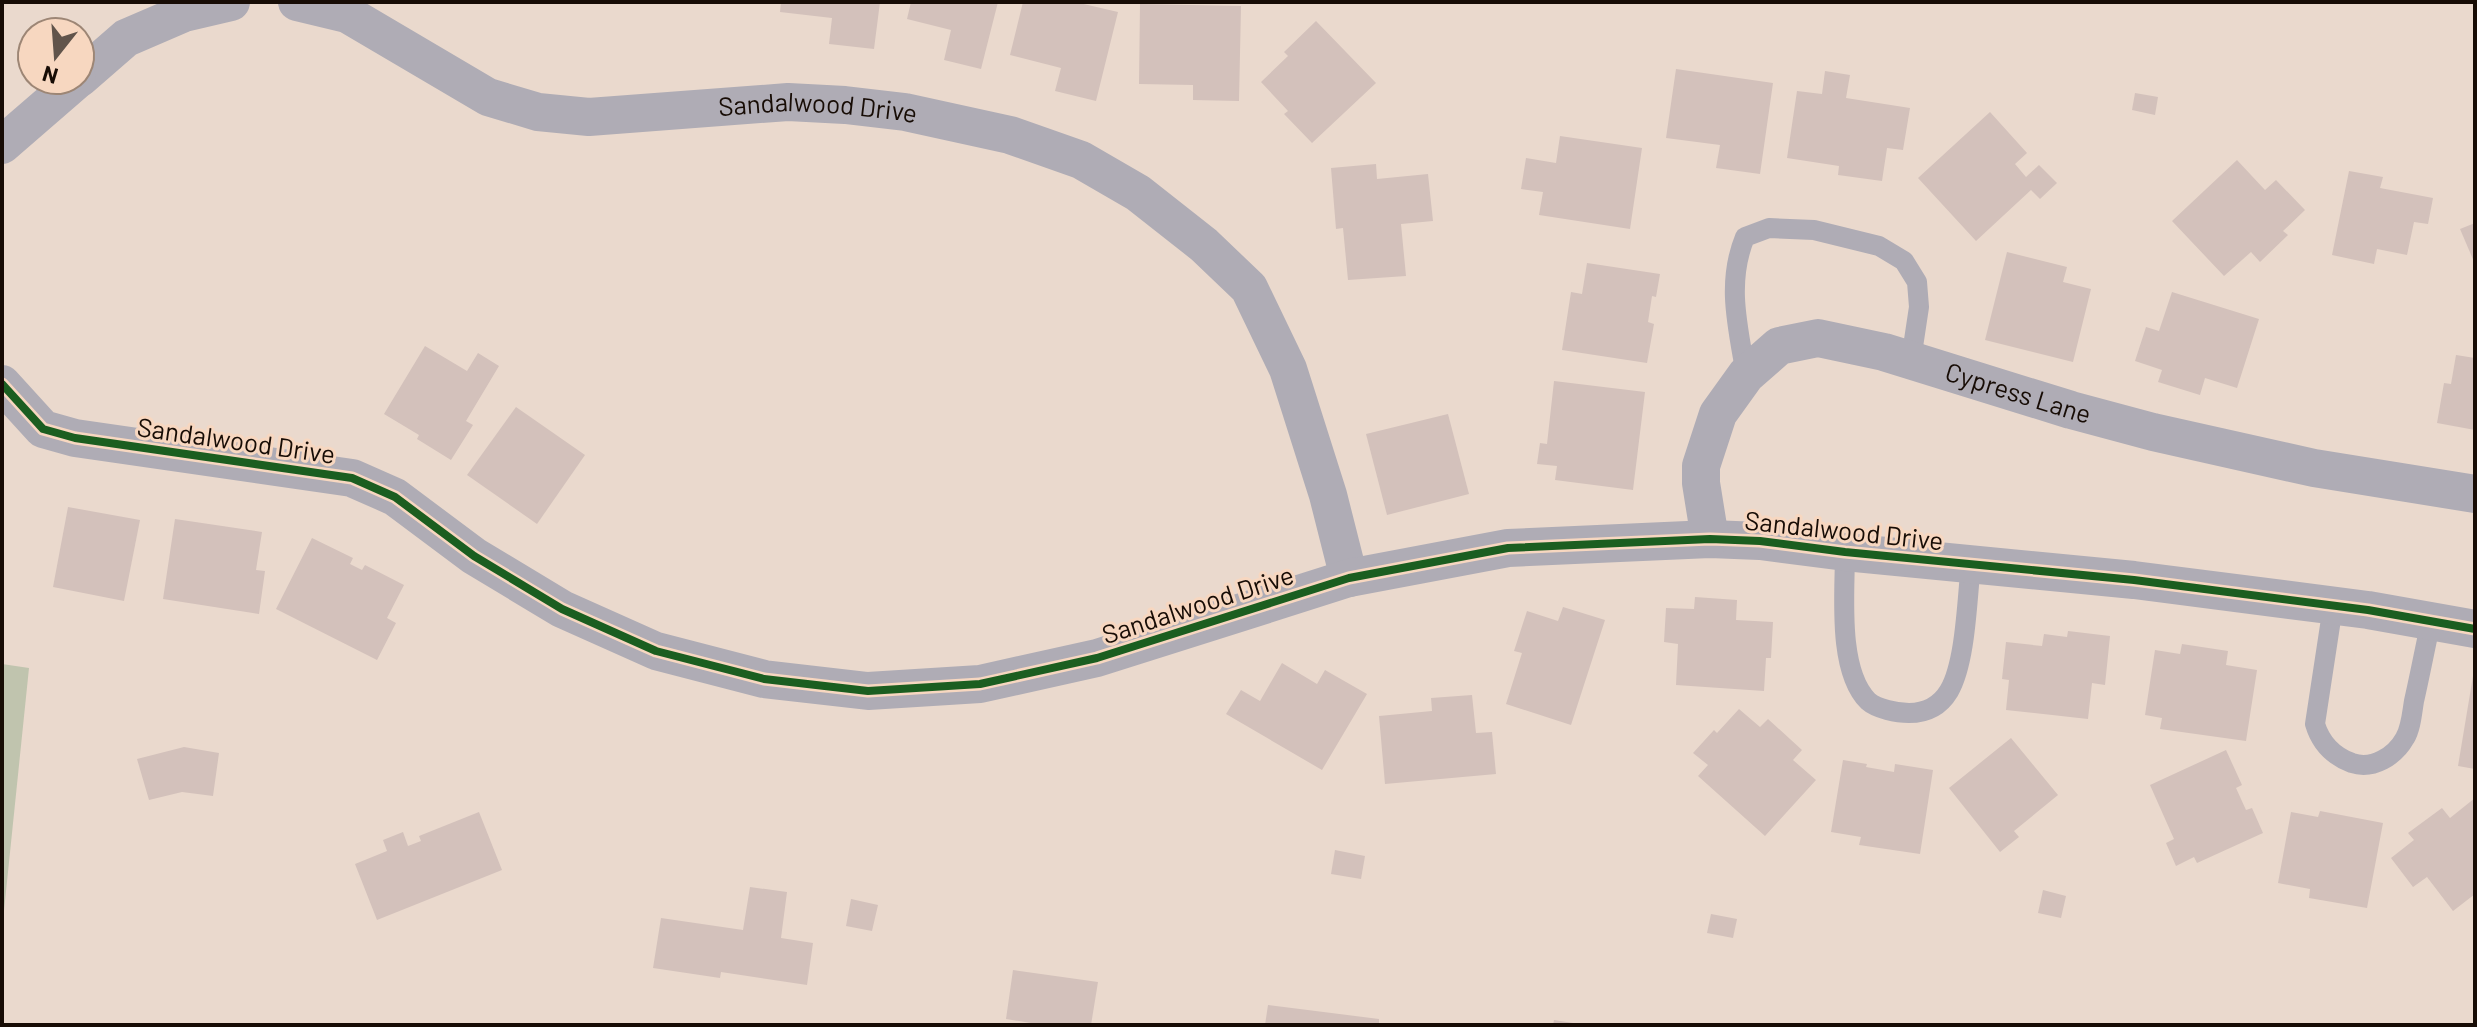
<svg xmlns="http://www.w3.org/2000/svg" width="2477" height="1027" viewBox="0 0 2477 1027" font-family="Barlow,sans-serif">
  <rect width="100%" height="100%" fill="#ead9cd"/>
  <path fill="#c0c4ae" d="M2 664 29 668 2 930Z"/>
  <g fill="#d3c1bb">
    <path d="M781 2H880L874 49 829 44 832 18 780 12Z"/>
    <path d="M911 2H998L981 69 944 60 951 30 907 19Z"/>
    <path d="M1023 2H1075L1118 12 1096 101 1055 91 1061 68 1010 55Z"/>
    <path d="M1140 4 1241 6 1239 101 1193 100V85L1139 84Z"/>
    <path d="M1316 21 1376 83 1312 143 1284 114 1288 111 1261 82 1288 56 1284 52Z"/>
    <path d="M1676 69 1773 83 1760 174 1716 168 1720 145 1666 138Z"/>
    <path d="M1825 71 1850 75 1846 98 1910 108 1903 150 1887 148 1882 181 1838 175 1839 166 1787 158 1797 91 1822 94Z"/>
    <path d="M2135 93 2158 97 2155 115 2132 110Z"/>
    <path d="M1990 112 2027 153 2015 164 2026 177 2039 165 2057 183 2040 199 2031 190 1976 241 1918 178Z"/>
    <path d="M1560 136 1642 148 1630 229 1539 215 1543 192 1521 189 1526 158 1556 163Z"/>
    <path d="M2237 160 2265 190 2276 180 2305 210 2283 231 2288 235 2260 262 2251 252 2224 276 2172 221Z"/>
    <path d="M1376 164 1377 179 1428 174 1433 221 1401 224 1406 276 1348 280 1343 228 1336 229 1331 168Z"/>
    <path d="M2349 171 2383 177 2380 188 2433 198 2428 224 2414 222 2407 255 2377 249 2374 264 2332 255Z"/>
    <path d="M2475 223V264L2460 229Z"/>
    <path d="M2007 252 2067 267 2063 282 2091 289 2073 362 1985 340Z"/>
    <path d="M1587 263 1660 274 1656 297 1652 296 1648 322 1654 324 1647 363 1562 350 1571 292 1582 294Z"/>
    <path d="M2172 292 2259 319 2237 388 2205 378 2200 395 2158 382 2162 370 2135 361 2146 327 2159 331Z"/>
    <path d="M425 346 467 371 478 353 499 366 466 421 473 425 451 460 417 439 419 435 384 414Z"/>
    <path d="M2456 355 2475 358V430L2437 423 2444 383 2451 384Z"/>
    <path d="M1554 381 1645 392 1633 490 1555 480 1557 466 1537 464 1540 443 1547 444Z"/>
    <path d="M516 407 585 455 537 524 467 475Z"/>
    <path d="M1448 414 1469 494 1387 515 1366 434Z"/>
    <path d="M68 507 140 520 124 601 53 587Z"/>
    <path d="M175 519 262 532 256 570 265 571 259 614 163 599Z"/>
    <path d="M312 538 353 558 350 564 362 570 365 565 404 585 387 618 396 623 377 660 276 609Z"/>
    <path d="M1695 597 1737 600 1736 620 1773 622 1771 658H1766L1764 691 1676 685 1678 644 1664 642 1666 608 1694 609Z"/>
    <path d="M1563 607 1605 620 1571 725 1506 704 1522 653 1514 651 1527 611 1558 621Z"/>
    <path d="M2068 631 2110 636 2105 685 2092 683 2088 719 2006 710 2009 680 2002 679 2006 642 2042 646 2044 634 2067 637Z"/>
    <path d="M2182 644 2228 651 2226 665 2257 670 2246 741 2160 729 2162 718 2145 715 2155 650 2180 654Z"/>
    <path d="M1282 663 1317 684 1325 670 1367 694 1322 770 1226 714 1241 690 1260 701Z"/>
    <path d="M2473 676H2475V769L2458 766Z"/>
    <path d="M1472 695 1476 733 1492 732 1496 774 1385 784 1379 716 1432 711 1431 698Z"/>
    <path d="M1739 709 1760 727 1768 719 1802 750 1793 760 1816 780 1765 836 1698 776 1708 765 1693 753 1714 730 1717 733Z"/>
    <path d="M2011 738 2058 795 2014 831 2019 837 2000 852 1949 788Z"/>
    <path d="M184 747 219 753 213 796 182 792 149 800 137 759Z"/>
    <path d="M2226 750 2242 785 2236 788 2246 810 2252 808 2263 833 2197 863 2194 857 2176 866 2166 843 2174 839 2150 785Z"/>
    <path d="M1843 760 1867 764 1866 767 1894 772 1895 764 1933 770 1920 854 1859 845 1861 837 1831 832Z"/>
    <path d="M2475 798V894L2453 911 2427 877 2413 887 2391 858 2414 840 2408 833 2442 808 2450 818Z"/>
    <path d="M2320 811 2383 823 2367 908 2309 898 2310 889 2278 883 2291 812 2318 817Z"/>
    <path d="M479 812 502 870 377 920 355 864 387 851 383 840 403 832 408 846 421 841 419 836Z"/>
    <path d="M1335 850 1365 856 1361 879 1331 874Z"/>
    <path d="M750 887 787 892 781 938 813 943 807 985 721 972 720 978 653 968 661 918 743 930Z"/>
    <path d="M2043 890 2066 896 2061 918 2038 913Z"/>
    <path d="M851 899 878 905 872 931 846 926Z"/>
    <path d="M1711 914 1737 919 1733 938 1707 933Z"/>
    <path d="M1013 970 1098 982 1091 1025H1043L1006 1019Z"/>
    <path d="M1268 1005 1379 1019V1025H1265Z"/>
    <path d="M1554 1020 1573 1023V1025H1553Z"/>
  </g>
  <g fill="none" stroke-linecap="round" stroke-linejoin="round">
    <g stroke="#afacb5" stroke-width="20">
      <path d="M1746 375C1738 327 1726 283 1745 237L1769 228 1814 230 1879 246 1904 261 1917 282 1919 307 1911 360"/>
      <path d="M1845 552C1845 592 1837 670 1868 701 1877 709 1897 713 1909 713 1926 713 1940 706 1949 691 1966 662 1967 598 1971 564"/>
      <path d="M2333 606 2315 724C2321 744 2333 756 2352 763 2373 770 2395 756 2405 738 2411 728 2412 713 2414 701 2420 675 2425 648 2431 621"/>
    </g>
    <g stroke="#afacb5" stroke-width="38">
      <path id="s1" d="M297 2 347 14 488 97 538 112 589 117 788 102 845 105 905 112 1010 135 1081 160 1138 193 1204 245 1249 288 1288 369 1328 495 1349 578"/>
      <path d="M80 78 126 38 184 13 231 2"/>
      <path d="M2 145 77 80"/>
      <path d="M2 384 43 429 75 438 352 478 395 497 474 556 562 609 656 651 764 679 868 691 980 684 1097 658 1349 578 1508 548 1710 539 1760 541 1845 552 2134 580 2368 610 2475 629"/>
      <path id="s2" d="M1710 539 1701 483V466L1718 414 1746 375 1779 346 1818 338 1884 352 2071 410 2153 432 2314 468 2475 494"/>
    </g>
    <defs>
      <path id="cycleway" d="M2 384 43 429 75 438 352 478 395 497 474 556 562 609 656 651 764 679 868 691 980 684 1097 658 1349 578 1508 548 1710 539 1760 541 1845 552 2134 580 2368 610 2475 629"/>
    </defs>
    <use href="#cycleway" stroke="#f7d7c0" stroke-width="13"/>
    <use href="#cycleway" stroke="#1b5e20" stroke-width="8"/>
  </g>
  <g text-anchor="middle" stroke-width="6" stroke-linejoin="round" paint-order="stroke">
    <g font-size="26" fill="#170c05" stroke="#f7d7c0">
      <text dy="9" stroke="none"><textPath href="#s1" startOffset="548">Sandalwood Drive</textPath></text>
      <text dy="9" stroke="none"><textPath href="#s2" startOffset="468">Cypress Lane</textPath></text>
      <text transform="translate(236 441) rotate(8)" y="9">Sandalwood Drive</text>
      <text transform="translate(1844 531) rotate(6)" y="9">Sandalwood Drive</text>
      <text transform="translate(1198 605) rotate(-18)" y="9">Sandalwood Drive</text>
    </g>
  </g>
  <rect width="2477" height="1027" fill="none" stroke="#170c05" stroke-width="8"/>
  <g transform="translate(56 56) rotate(197)"><circle r="38" fill="#f7d7c0" stroke="#9d8675" stroke-width="2"/>
  <path d="M0-6L14 30L0 20L-14 30Z" fill="#61544b"/>
  <text y="-12" font-size="22" font-weight="bold" text-anchor="middle" fill="#170c05">N</text>
  </g>
</svg>
